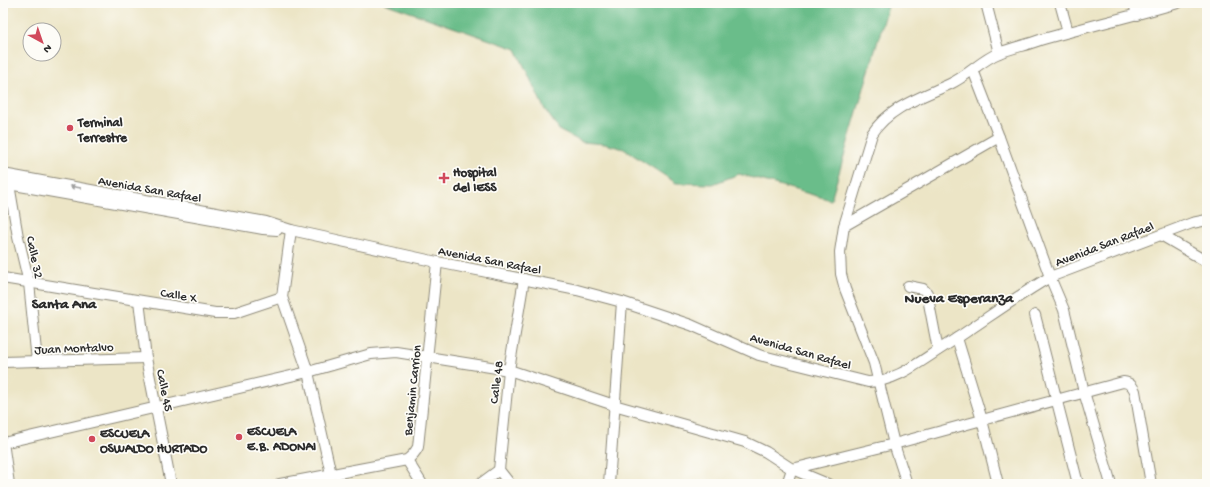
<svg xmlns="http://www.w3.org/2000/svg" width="1210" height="487" viewBox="0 0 1210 487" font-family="'Gochi Hand',sans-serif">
  <rect width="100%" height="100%" fill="#fdfcf7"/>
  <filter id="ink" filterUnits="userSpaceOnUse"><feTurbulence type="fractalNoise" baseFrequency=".025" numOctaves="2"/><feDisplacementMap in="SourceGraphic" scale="8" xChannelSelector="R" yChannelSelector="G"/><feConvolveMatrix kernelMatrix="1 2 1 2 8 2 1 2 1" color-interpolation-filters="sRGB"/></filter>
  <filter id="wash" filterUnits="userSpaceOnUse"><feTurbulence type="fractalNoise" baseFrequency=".012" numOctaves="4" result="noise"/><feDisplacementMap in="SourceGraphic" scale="16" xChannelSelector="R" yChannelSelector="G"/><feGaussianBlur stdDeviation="0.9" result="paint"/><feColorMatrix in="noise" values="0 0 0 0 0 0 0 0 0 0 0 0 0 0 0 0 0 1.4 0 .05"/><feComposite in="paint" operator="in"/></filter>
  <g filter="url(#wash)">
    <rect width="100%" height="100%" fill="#ece5c6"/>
    <path fill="#6abd8a" stroke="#4a745a" d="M384 3H889L831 200 739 174 713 184 676 183 624 149 605 144 582 142 560 131 544 108 516 49Z"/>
  </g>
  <g filter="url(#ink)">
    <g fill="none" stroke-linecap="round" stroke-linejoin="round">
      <defs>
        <g id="minor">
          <path d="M986 3 999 53"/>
          <path d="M1060 3 1068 32"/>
          <path d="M1134 3 1137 15"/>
          <path d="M999 137 1050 277 1064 310 1084 392 1111 484"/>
          <path d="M3 174 266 222 291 230 437 262 577 290 622 302 691 325 759 355 868 382C895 382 918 363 940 349 977 326 1012 299 1050 277L1192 223 1207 220"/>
          <path d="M3 183 263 229 277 230"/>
          <path d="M9 184 18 237 29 283 37 361"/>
          <path d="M844 226 999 137 973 70"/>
          <path d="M1161 235 1207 262"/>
          <path d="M3 278 215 313H234L282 297 291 230"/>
          <path d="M908 286 923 289 927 293 938 350"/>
          <path d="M282 297 308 372 331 474"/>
          <path d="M139 301 146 358 171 484"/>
          <path d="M1035 315 1078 484"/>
          <path d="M957 338 982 420 1123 382C1130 383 1132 385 1135 391L1151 484"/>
          <path d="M3 362 146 358"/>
          <path d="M3 442 9 484"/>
          <path d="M3 443 308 372 371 354 396 352 509 370 614 405 745 442 766 452 792 469 787 484"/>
          <path d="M407 460 422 484"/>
          <path d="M280 484 407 460C412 456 415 453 418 447L437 262"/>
          <path d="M480 484 499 470"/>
          <path d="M510 484 499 470 509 370 524 279"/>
          <path d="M609 484 622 302"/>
          <path d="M828 484 792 469 894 444 982 420 998 484"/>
          <path d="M907 484 894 444 874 363 845 289 841 274 840 252 844 226 872 134C889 107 922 97 950 84 968 76 981 60 999 53 1012 48 1026 45 1040 40 1086 27 1132 16 1178 3"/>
        </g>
      </defs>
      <use href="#minor" stroke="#8c8878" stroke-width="12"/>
      <use href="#minor" stroke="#fff" stroke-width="10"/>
    </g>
    <defs><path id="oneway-solid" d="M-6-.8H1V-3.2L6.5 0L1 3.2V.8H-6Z"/></defs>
    <use fill="#a0a0a0" href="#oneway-solid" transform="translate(75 187) rotate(-170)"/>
  </g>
  <g fill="#d1495b" stroke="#fdfcf7" stroke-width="1.5">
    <circle cx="70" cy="128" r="4"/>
    <path d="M442 172h4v4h4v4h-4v4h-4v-4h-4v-4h4z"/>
    <circle cx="239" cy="437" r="4"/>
    <circle cx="92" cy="439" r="4"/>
  </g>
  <g text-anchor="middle" stroke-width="3.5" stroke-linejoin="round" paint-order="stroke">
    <g font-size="13" font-weight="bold" fill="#2b2b2b" stroke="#fdfcf7" text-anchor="start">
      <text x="78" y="126">Terminal<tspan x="78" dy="15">Terrestre</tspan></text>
      <text x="453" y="176">Hospital<tspan x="453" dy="15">del IESS</tspan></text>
      <text x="247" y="435">ESCUELA<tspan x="247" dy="15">E.B. ADONAI</tspan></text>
      <text x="100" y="437">ESCUELA<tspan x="100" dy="15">OSWALDO HURTADO</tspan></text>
    </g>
    <g font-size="13" fill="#2b2b2b" stroke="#fdfcf7">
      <text transform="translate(150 188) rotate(10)" y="5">Avenida San Rafael</text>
      <text transform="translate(1104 243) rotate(-21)" y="5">Avenida San Rafael</text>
      <text transform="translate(36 257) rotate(78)" y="5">Calle 32</text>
      <text transform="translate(490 259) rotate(11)" y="5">Avenida San Rafael</text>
      <text transform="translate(179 294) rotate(9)" y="5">Calle X</text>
      <text transform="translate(74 347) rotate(-2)" y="5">Juan Montalvo</text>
      <text transform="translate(801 350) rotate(16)" y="5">Avenida San Rafael</text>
      <text transform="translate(495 382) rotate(-83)" y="5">Calle 48</text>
      <text transform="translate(166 390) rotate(78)" y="5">Calle 45</text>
      <text transform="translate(411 390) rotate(-84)" y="5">Benjamin Carrion</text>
    </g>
    <g font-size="15" font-weight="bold" fill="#2b2b2b" stroke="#fdfcf7">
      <text x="959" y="302">Nueva Esperanza</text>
      <text x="64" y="308">Santa Ana</text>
    </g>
  </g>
  <rect width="1210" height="487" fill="none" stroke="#fdfcf7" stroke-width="16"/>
  <g transform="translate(42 42) rotate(140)"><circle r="19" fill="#fdfcf7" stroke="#a9a8a5"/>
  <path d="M0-3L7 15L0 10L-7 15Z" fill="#d1495b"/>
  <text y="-6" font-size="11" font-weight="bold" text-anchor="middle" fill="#2b2b2b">N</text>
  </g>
</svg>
